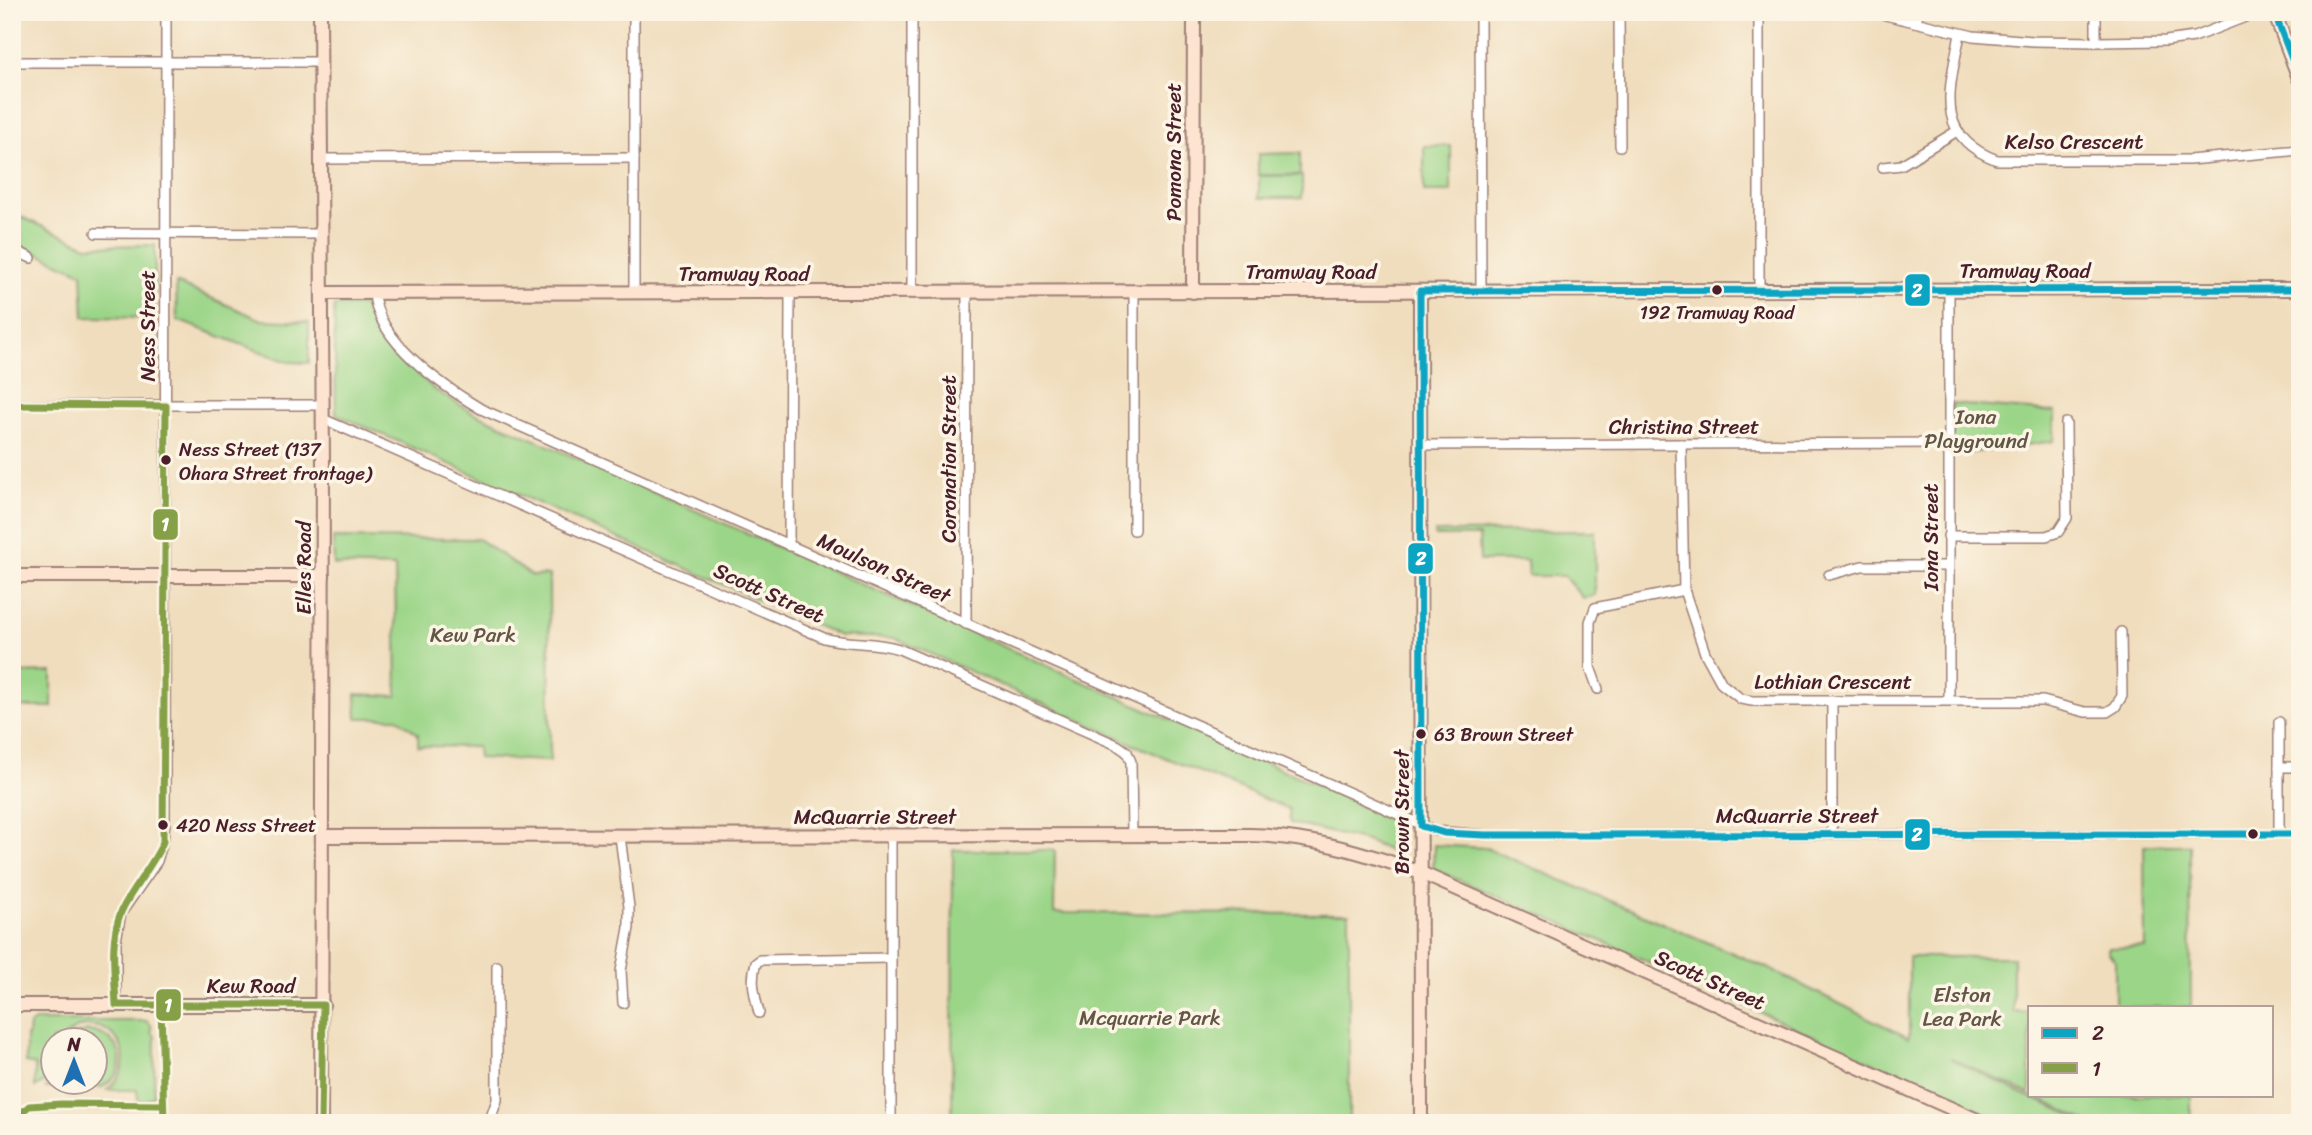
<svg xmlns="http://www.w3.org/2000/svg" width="2312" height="1135" viewBox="0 0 2312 1135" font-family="Sriracha,sans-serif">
  <rect width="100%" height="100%" fill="#fcf5e5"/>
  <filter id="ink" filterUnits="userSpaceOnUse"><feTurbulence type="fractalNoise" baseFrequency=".0143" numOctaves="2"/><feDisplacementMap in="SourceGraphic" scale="14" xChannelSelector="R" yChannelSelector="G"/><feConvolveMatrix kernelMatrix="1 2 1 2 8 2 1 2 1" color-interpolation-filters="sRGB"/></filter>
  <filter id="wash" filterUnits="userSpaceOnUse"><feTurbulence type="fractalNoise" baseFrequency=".00686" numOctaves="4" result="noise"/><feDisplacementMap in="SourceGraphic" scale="28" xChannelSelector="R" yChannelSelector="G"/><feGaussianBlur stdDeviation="1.57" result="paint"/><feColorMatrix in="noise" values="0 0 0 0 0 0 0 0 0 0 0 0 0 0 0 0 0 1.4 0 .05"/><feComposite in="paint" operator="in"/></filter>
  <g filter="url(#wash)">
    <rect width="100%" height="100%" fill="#f0ddbd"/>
    <g fill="#9bd588" stroke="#727a5a" stroke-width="2">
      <rect x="1424" y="146" width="27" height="46"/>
      <path d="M1300 153V175H1258V154Z"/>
      <path d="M1302 176V198H1259V176Z"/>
      <path d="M12 213 87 246 155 245V318L84 317 82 273 12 242Z"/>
      <path d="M176 283 262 320 309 322V363L288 362 177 320Z"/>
      <path d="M364 305 391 348 435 390 472 412 1333 792 1399 825V855L1367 841 1290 823 1289 809 1142 748 895 638 840 636 336 414 334 306Z"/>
      <path d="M1952 404 2055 412 2054 441 1953 455Z"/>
      <path d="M1595 531V595L1583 598 1564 576H1528L1527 561H1480L1479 536H1435V532Z"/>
      <path d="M333 538 478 539 532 576 549 575 550 761 478 758 477 747 418 746V734L397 718H357L356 694 397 696 395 567 334 565Z"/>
      <path d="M52 672V707H12V673Z"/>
      <path d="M1434 845 1486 848 1763 966 1909 1038V957H2013V1011L2030 1012V1094L1950 1058 2027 1096 2088 1122 2032 1095H2191V1123H2007L1604 942 1433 869Z"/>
      <path d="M2144 845H2190L2191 1007H2115V960L2108 952V948L2145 947Z"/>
      <path d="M953 850H1055L1054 913 1349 914V1123H952Z"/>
      <path d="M35 1021H147L151 1025 152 1034 155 1036 154 1095 148 1100 140 1101 138 1099 137 1090H107C153 1050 92 1001 63 1040H52V1079L35 1087V1065L26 1063V1036L28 1035 29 1025Z"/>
      <path d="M88 1031C123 1035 133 1071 100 1088L95 1086 45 1088 55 1083 94 1082 95 1069 100 1064 101 1058 95 1050 94 1040H70L78 1034Z"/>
    </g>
  </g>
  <g filter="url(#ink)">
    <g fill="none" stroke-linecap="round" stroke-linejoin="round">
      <defs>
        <g id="street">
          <path d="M912 12V293"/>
          <path d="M1480 12 1481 291"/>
          <path d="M1619 12 1620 146"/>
          <path d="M1759 12V290"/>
          <path d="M1873 12 1973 36 2033 41 2096 42 2166 41 2194 37 2258 12"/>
          <path d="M2096 12V42"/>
          <path d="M1915 22 1919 12"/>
          <path d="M1960 34C1950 88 1932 136 1997 160H2189L2300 150"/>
          <path d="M12 62H320"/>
          <path d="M320 159 634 158"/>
          <path d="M1883 167 1901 165 1957 131"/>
          <path d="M96 233 320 234"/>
          <path d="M12 249 31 258"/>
          <path d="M634 293V12"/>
          <path d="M374 294C378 343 443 386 481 409L1436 831 1485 835 2300 834"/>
          <path d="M12 405H322"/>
          <path d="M323 419 824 638C849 645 875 641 899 649L1117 745 1127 752 1131 762 1132 835"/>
          <path d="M1681 444 1684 590 1705 653 1722 684 1741 699 1752 701H2043L2085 712H2107L2115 707 2122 696 2121 632"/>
          <path d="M1420 445 1948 443"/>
          <path d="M1134 530V292"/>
          <path d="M1948 536H2046L2058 532 2067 518 2066 423"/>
          <path d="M789 546 790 293"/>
          <path d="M1829 575 1862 566H1948"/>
          <path d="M966 624 967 293"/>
          <path d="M1598 689 1590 667V622L1595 608 1684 590"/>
          <path d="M1949 700V290"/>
          <path d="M1832 701V835"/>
          <path d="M2279 722V834"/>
          <path d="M2279 767H2300"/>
          <path d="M620 836 629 907V928L621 971 623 1003"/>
          <path d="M891 836V1123"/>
          <path d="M116 1005V941L121 913 157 861 163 842 165 822 166 12"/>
          <path d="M759 1013C755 996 750 980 756 963L760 960 891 958"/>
          <path d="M489 1123 497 1100V966"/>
        </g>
        <g id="secondary">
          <path d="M320 12 323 466 321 1123"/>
          <path d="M2274 12 2300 81"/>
          <path d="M1420 291 1421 1123"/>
          <path d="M1193 292 1194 12"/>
          <path d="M322 293 2300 289"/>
          <path d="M12 576H323"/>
          <path d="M323 836 1250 835C1309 836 1366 853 1421 873L1984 1123"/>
          <path d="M12 1005H323"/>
        </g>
      </defs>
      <use href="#street" stroke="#9d7e74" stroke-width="12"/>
      <use href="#secondary" stroke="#9d7e74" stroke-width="16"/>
      <use href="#street" stroke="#fff" stroke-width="9"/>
      <use href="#secondary" stroke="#fde4d0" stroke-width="12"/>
      <defs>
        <g id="bus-1">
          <path d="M2274 12 2300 80"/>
          <path d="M2300 289 1420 291 1421 826 1444 833 1485 835 2300 834"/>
        </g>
        <g id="bus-2">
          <path d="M12 405 166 406 163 842C152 868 132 887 121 912 109 941 115 975 116 1005H323L321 1123"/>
          <path d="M161 1005 164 1123"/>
          <path d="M20 1123V1114L29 1106 61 1104 162 1105"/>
        </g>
      </defs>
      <use href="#bus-1" stroke="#fcf5e5" stroke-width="12"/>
      <use href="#bus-2" stroke="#fcf5e5" stroke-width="12"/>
      <use href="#bus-1" stroke="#0ba4c3" stroke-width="7"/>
      <use href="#bus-2" stroke="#85a047" stroke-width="7"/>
    </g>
  </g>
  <g fill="#4a1f2b" stroke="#fcf5e5" stroke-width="2.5">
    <circle cx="1717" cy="290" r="6"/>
    <circle cx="166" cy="460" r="6"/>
    <circle cx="1421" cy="734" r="6"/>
    <circle cx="163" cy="825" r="6"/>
    <circle cx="2253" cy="834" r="6"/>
  </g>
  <g text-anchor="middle" stroke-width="7" stroke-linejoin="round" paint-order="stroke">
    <g font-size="19" fill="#4a1f2b" stroke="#fcf5e5" text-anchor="start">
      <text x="1717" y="319" text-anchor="middle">192 Tramway Road</text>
      <text x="179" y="456">Ness Street (137<tspan x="179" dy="24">Ohara Street frontage)</tspan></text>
      <text x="1434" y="741">63 Brown Street</text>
      <text x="176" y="832">420 Ness Street</text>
    </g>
    <g font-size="21" fill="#4a1f2b" stroke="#fcf5e5">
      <text x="2074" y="149">Kelso Crescent</text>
      <text transform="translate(1174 152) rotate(-90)" y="7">Pomona Street</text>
      <text x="2025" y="278">Tramway Road</text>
      <text x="1311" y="279">Tramway Road</text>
      <text x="744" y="281">Tramway Road</text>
      <text transform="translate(148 326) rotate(-90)" y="7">Ness Street</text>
      <text x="1684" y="434">Christina Street</text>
      <text transform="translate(949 459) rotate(-90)" y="7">Coronation Street</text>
      <text transform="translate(1931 537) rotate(-90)" y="7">Iona Street</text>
      <text transform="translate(304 568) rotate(-90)" y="7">Elles Road</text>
      <text transform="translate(884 568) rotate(24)" y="7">Moulson Street</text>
      <text transform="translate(769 593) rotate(24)" y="7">Scott Street</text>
      <text x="1833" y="689">Lothian Crescent</text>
      <text transform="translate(1402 812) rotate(-90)" y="7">Brown Street</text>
      <text x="1797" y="823">McQuarrie Street</text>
      <text x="875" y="824">McQuarrie Street</text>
      <text transform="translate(1710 980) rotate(24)" y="7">Scott Street</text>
      <text x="251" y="993">Kew Road</text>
    </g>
    <g font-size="21" fill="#625647" stroke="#fcf5e5">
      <text x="1976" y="424">Iona<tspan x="1976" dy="24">Playground</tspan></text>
      <text x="473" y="642">Kew Park</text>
      <text x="1962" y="1002">Elston<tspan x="1962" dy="24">Lea Park</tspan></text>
      <text x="1150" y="1025">Mcquarrie Park</text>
    </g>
  </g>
  <g stroke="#fcf5e5" stroke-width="2.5">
    <rect x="1904" y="273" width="27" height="34" rx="7" fill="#0ba4c3"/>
    <rect x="152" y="508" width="27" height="33" rx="7" fill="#85a047"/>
    <rect x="1407" y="542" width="27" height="33" rx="7" fill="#0ba4c3"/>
    <rect x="1904" y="818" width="27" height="33" rx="7" fill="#0ba4c3"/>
    <rect x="155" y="988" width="27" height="34" rx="7" fill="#85a047"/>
  </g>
  <g font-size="19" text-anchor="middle" font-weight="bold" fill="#fff">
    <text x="1917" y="297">2</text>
    <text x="165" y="531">1</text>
    <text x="1421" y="565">2</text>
    <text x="1917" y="841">2</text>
    <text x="168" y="1012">1</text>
  </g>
  <rect width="2312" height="1135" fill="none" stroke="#fcf5e5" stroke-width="42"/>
  <rect x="2028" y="1006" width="245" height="91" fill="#fcf5e5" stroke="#b59f9b" stroke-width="2"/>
  <rect x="2042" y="1028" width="35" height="10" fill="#0ba4c3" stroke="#b59f9b" stroke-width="2"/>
  <text x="2092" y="1040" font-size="21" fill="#4a1f2b">2</text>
  <rect x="2042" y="1063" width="35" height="10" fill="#85a047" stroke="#b59f9b" stroke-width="2"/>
  <text x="2092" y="1076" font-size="21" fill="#4a1f2b">1</text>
  <g transform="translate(74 1061)"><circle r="33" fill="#fcf5e5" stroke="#b59f9b" stroke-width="2"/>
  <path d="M0-5L12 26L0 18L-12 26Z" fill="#1f6fb2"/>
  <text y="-10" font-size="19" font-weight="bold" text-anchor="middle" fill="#4a1f2b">N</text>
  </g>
</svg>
